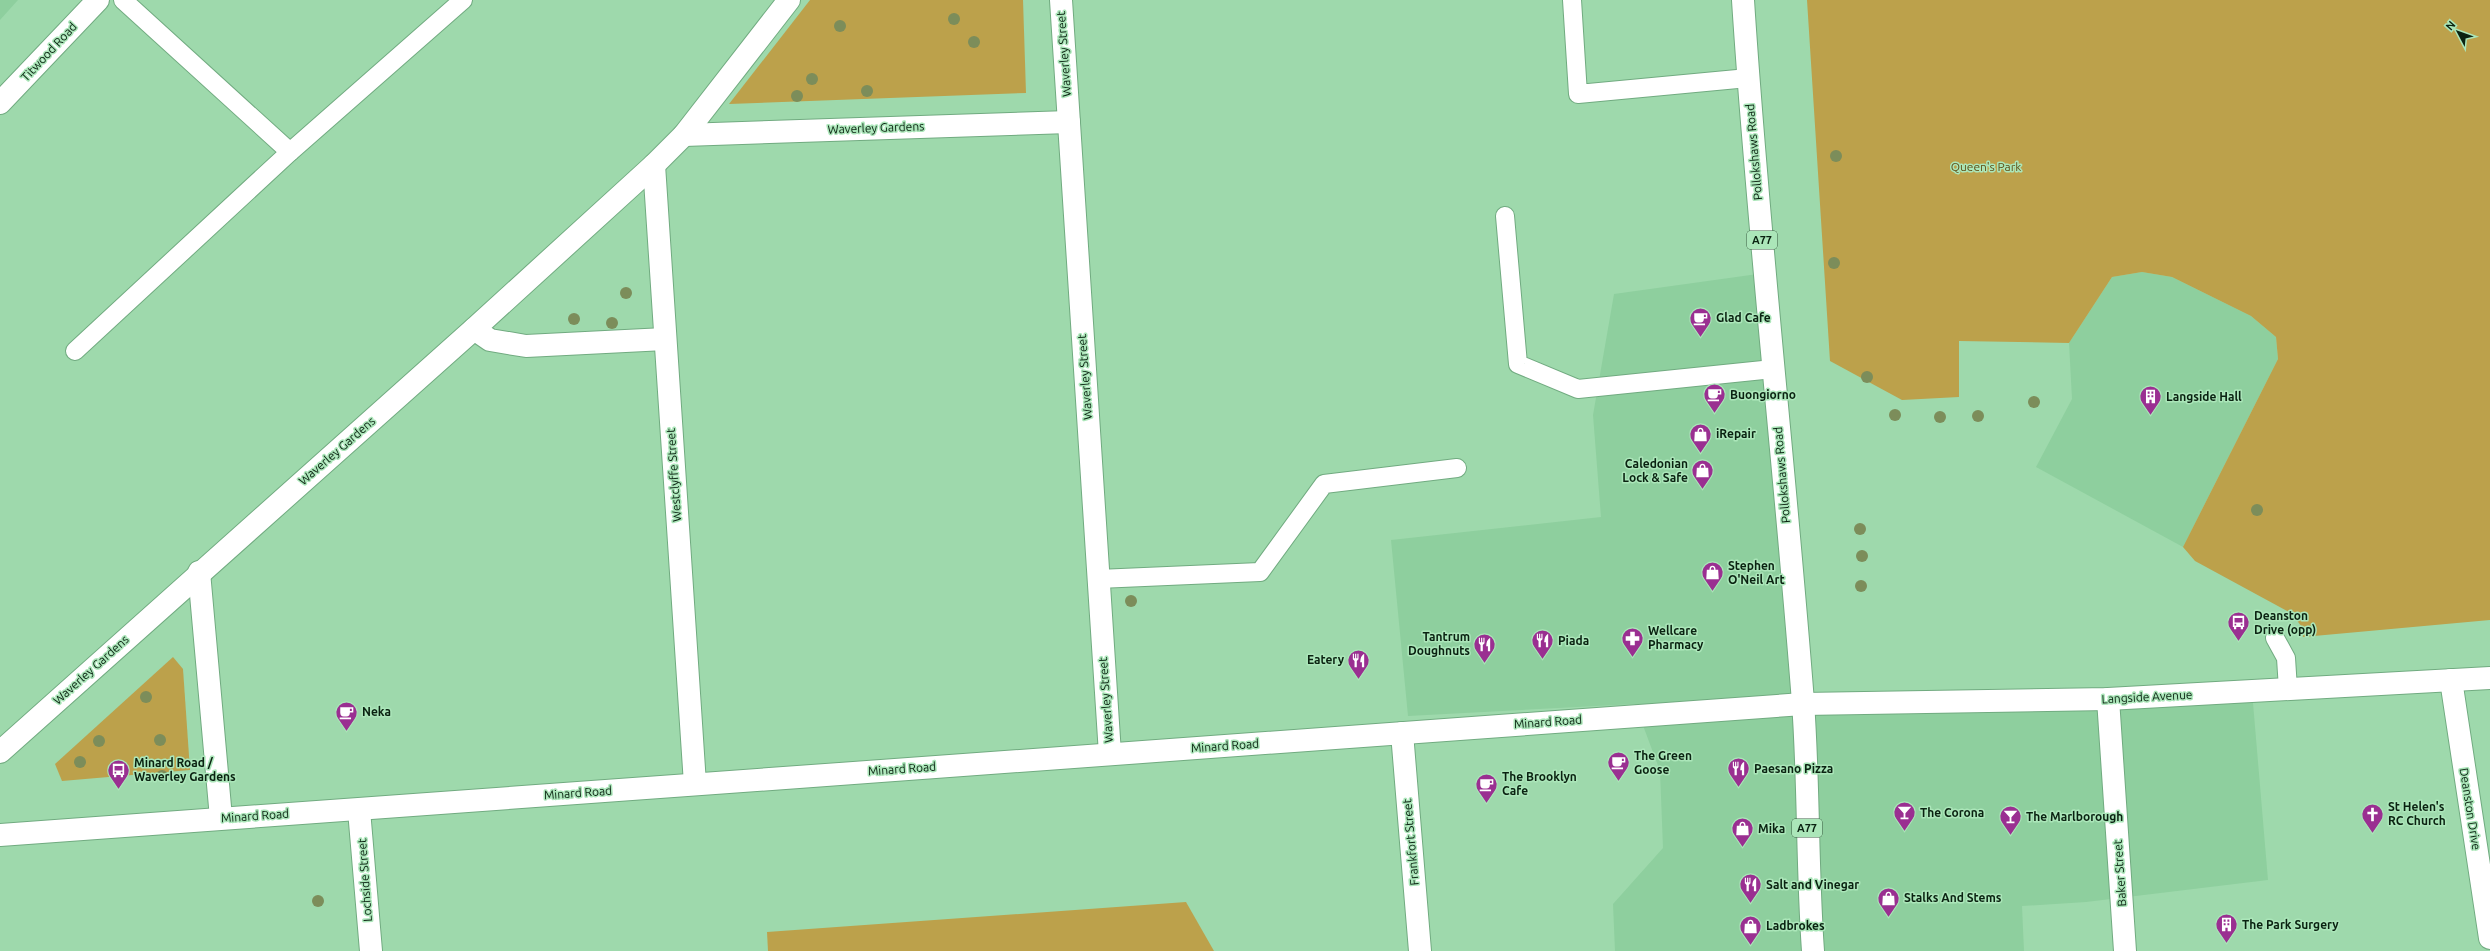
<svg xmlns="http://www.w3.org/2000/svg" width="2490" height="951" viewBox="0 0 2490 951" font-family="Ubuntu,sans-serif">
  <rect width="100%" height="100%" fill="#9ed9ac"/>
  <g fill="#8ecf9e">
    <path d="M0 0H18L0 20Z"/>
    <path d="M2142 272 2172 277 2251 316 2276 337 2278 359 2183 547 2036 467 2072 399 2069 343 2112 277Z"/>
    <path d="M1765 273 1803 704 2252 691 2268 880 2086 902 2022 906 2024 951H1615L1613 904 1663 848 1660 771 1635 704 1408 716 1391 540 1601 517 1593 415 1614 294Z"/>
  </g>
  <g fill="#bca14b">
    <path d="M810 0H1023L1026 93 729 104Z"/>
    <path d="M1807 0H2490V620L2303 637 2302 627 2291 613 2195 561 2183 547 2278 359 2276 337 2251 316 2172 277 2142 272 2112 277 2069 343 1959 341V397L1902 400 1830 361Z"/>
    <path d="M173 657 183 669 190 770 62 781 55 764Z"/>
    <path d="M1186 902 1214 951H768L767 932Z"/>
  </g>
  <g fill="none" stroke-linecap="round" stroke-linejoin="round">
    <defs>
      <g id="lane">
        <path d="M123 0 290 152"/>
        <path d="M1572 0 1578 94 1748 78"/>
        <path d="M1505 216 1518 364 1578 389 1773 369"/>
        <path d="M75 351 290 152 463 0"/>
        <path d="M1098 579 1260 572 1324 484 1457 468"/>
        <path d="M2275 638 2286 658 2288 689"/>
      </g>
      <g id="street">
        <path d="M1061 0 1110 754"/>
        <path d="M684 135 1069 122"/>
        <path d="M654 165 695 784"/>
        <path d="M474 329 490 340 526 346 665 339"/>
        <path d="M199 572 221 818"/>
        <path d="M2451 680 2490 938"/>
        <path d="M2108 699 2125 951"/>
        <path d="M0 752 474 329 654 165 684 135 789 0"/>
        <path d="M359 810 371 951"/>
      </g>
      <g id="secondary">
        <path d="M0 103 98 0"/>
        <path d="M1402 733 1420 951"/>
        <path d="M0 835 1803 704 2108 699 2490 678"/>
      </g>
      <path id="primary" d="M1743 0C1758 234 1785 468 1803 702 1809 785 1807 868 1813 951"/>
    </defs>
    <use href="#lane" stroke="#71ab80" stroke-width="20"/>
    <use href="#street" stroke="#71ab80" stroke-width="24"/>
    <use href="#secondary" stroke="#71ab80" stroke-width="24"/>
    <use href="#primary" stroke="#71ab80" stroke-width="24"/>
    <use href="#lane" stroke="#fff" stroke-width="18"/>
    <use href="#street" stroke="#fff" stroke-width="22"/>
    <use href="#secondary" stroke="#fff" stroke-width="22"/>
    <use href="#primary" stroke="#fff" stroke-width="22"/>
  </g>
  <g fill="#7c8d5a">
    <circle cx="954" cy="19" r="6"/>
    <circle cx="840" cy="26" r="6"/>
    <circle cx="974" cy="42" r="6"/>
    <circle cx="812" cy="79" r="6"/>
    <circle cx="867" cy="91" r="6"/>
    <circle cx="797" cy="96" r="6"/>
    <circle cx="1836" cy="156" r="6"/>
    <circle cx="1834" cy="263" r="6"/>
    <circle cx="626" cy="293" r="6"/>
    <circle cx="574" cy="319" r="6"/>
    <circle cx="612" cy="323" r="6"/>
    <circle cx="1867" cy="377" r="6"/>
    <circle cx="2034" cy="402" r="6"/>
    <circle cx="1895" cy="415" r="6"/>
    <circle cx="1978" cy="416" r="6"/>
    <circle cx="1940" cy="417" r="6"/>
    <circle cx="2257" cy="510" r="6"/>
    <circle cx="1860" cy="529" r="6"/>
    <circle cx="1862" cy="556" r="6"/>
    <circle cx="1861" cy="586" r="6"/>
    <circle cx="1131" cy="601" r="6"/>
    <circle cx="146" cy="697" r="6"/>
    <circle cx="160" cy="740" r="6"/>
    <circle cx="99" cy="741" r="6"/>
    <circle cx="80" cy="762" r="6"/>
    <circle cx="162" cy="776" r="6"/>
    <circle cx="318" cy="901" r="6"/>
  </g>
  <defs>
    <symbol id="cafe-pin" viewBox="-11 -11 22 30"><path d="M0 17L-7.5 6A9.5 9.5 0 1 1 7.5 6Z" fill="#9a2f91" stroke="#abe6b9"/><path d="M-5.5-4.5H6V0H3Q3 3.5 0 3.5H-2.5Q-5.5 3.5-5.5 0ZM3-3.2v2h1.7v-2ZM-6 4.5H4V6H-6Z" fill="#fff"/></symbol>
    <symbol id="building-pin" viewBox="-11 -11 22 30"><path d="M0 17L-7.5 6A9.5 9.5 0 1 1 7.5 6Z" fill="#9a2f91" stroke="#abe6b9"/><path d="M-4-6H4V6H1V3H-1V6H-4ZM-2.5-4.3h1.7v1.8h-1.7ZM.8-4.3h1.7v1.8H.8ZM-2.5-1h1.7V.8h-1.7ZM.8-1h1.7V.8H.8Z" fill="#fff"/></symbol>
    <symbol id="shop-pin" viewBox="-11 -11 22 30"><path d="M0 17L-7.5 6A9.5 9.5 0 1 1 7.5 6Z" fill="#9a2f91" stroke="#abe6b9"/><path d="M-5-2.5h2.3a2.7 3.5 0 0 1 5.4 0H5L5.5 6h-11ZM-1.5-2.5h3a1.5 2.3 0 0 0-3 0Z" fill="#fff"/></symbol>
    <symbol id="bus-pin" viewBox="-11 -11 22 30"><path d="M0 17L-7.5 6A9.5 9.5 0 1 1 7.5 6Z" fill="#9a2f91" stroke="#abe6b9"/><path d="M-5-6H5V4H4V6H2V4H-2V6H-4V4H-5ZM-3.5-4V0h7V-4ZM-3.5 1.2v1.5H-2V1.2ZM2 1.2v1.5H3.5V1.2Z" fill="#fff"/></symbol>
    <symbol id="pharmacy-pin" viewBox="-11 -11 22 30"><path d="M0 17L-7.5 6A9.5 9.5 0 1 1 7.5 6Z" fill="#9a2f91" stroke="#abe6b9"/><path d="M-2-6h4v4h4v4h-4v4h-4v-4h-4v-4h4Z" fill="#fff"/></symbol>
    <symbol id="restaurant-pin" viewBox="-11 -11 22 30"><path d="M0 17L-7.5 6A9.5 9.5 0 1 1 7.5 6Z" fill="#9a2f91" stroke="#abe6b9"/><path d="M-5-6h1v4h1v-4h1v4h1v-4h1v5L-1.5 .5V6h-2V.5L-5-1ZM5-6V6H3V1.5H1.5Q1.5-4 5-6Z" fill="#fff"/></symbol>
    <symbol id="bar-pin" viewBox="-11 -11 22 30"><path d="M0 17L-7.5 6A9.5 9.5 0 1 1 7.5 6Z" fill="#9a2f91" stroke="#abe6b9"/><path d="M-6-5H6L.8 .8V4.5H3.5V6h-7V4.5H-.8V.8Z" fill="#fff"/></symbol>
    <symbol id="church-pin" viewBox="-11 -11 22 30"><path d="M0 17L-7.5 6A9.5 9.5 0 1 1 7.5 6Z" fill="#9a2f91" stroke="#abe6b9"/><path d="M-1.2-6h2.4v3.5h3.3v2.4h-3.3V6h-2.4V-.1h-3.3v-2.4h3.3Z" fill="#fff"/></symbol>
  </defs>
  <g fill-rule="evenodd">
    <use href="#cafe-pin" x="1688" y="306" width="25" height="34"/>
    <use href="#cafe-pin" x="1702" y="382" width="25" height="34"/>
    <use href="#building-pin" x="2138" y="384" width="25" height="34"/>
    <use href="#shop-pin" x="1688" y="422" width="25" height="34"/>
    <use href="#shop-pin" x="1690" y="458" width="25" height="34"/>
    <use href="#shop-pin" x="1700" y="560" width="25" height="34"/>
    <use href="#bus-pin" x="2226" y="610" width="25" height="34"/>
    <use href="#pharmacy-pin" x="1620" y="626" width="25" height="34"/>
    <use href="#restaurant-pin" x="1530" y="628" width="25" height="34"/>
    <use href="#restaurant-pin" x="1472" y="632" width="25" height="34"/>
    <use href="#restaurant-pin" x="1346" y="648" width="25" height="34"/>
    <use href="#cafe-pin" x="334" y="700" width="25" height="34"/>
    <use href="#cafe-pin" x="1606" y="750" width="25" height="34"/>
    <use href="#restaurant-pin" x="1726" y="756" width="25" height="34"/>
    <use href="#bus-pin" x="106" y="758" width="25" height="34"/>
    <use href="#cafe-pin" x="1474" y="772" width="25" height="34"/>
    <use href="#bar-pin" x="1892" y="800" width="25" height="34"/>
    <use href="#church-pin" x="2360" y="802" width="25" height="34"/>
    <use href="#bar-pin" x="1998" y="804" width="25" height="34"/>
    <use href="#shop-pin" x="1730" y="816" width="25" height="34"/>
    <use href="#restaurant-pin" x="1738" y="872" width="25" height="34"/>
    <use href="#shop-pin" x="1876" y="886" width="25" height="34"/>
    <use href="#building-pin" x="2214" y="912" width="25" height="34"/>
    <use href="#shop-pin" x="1738" y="914" width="25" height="34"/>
  </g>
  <g text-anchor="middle" stroke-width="3" stroke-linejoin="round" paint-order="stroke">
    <g fill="#abe6b9" stroke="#3a5d43" stroke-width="1">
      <rect x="1747" y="231" width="30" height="18" rx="3"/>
      <rect x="1792" y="819" width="30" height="18" rx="3"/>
    </g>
    <g font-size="11" font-weight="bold" fill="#0a2211">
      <text x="1762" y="244">A77</text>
      <text x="1807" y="832">A77</text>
    </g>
    <g font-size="12" fill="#0a2211" stroke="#abe6b9">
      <text transform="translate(49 52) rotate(-47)" y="4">Titwood Road</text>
      <text transform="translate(1064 54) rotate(-94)" y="4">Waverley Street</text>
      <text transform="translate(876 128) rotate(-2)" y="4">Waverley Gardens</text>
      <text transform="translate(1754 152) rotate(-95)" y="4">Pollokshaws Road</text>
      <text transform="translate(1085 377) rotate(-94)" y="4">Waverley Street</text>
      <text transform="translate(337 451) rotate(-41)" y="4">Waverley Gardens</text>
      <text transform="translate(674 475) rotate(-94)" y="4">Westclyffe Street</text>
      <text transform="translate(1782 475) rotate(-95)" y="4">Pollokshaws Road</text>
      <text transform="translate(91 670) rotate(-42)" y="4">Waverley Gardens</text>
      <text transform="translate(2147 697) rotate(-3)" y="4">Langside Avenue</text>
      <text transform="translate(1106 700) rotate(-94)" y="4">Waverley Street</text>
      <text transform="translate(1548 722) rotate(-4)" y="4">Minard Road</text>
      <text transform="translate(1225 746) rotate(-4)" y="4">Minard Road</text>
      <text transform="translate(902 769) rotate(-4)" y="4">Minard Road</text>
      <text transform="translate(578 793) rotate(-4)" y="4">Minard Road</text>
      <text transform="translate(2470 809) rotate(81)" y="4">Deanston Drive</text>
      <text transform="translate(255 816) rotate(-4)" y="4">Minard Road</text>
      <text transform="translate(1411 842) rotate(-95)" y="4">Frankfort Street</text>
      <text transform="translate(2120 873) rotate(-94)" y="4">Baker Street</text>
      <text transform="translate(365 880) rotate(-94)" y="4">Lochside Street</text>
    </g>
    <g font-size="12" fill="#604f16" stroke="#abe6b9">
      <text x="1986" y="171">Queen's Park</text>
    </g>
    <g font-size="12" font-weight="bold" fill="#0a2211" stroke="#abe6b9" text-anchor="start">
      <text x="1716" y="322">Glad Cafe</text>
      <text x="1730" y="399">Buongiorno</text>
      <text x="2166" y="401">Langside Hall</text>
      <text x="1716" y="438">iRepair</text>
      <text x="1688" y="468" text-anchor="end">Caledonian<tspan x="1688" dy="14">Lock &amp; Safe</tspan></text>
      <text x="1728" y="570">Stephen<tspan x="1728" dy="14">O'Neil Art</tspan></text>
      <text x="2254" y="620">Deanston<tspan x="2254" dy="14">Drive (opp)</tspan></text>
      <text x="1648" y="635">Wellcare<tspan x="1648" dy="14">Pharmacy</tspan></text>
      <text x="1470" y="641" text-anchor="end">Tantrum<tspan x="1470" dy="14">Doughnuts</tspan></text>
      <text x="1558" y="645">Piada</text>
      <text x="1344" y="664" text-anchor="end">Eatery</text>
      <text x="362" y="716">Neka</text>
      <text x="1634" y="760">The Green<tspan x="1634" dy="14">Goose</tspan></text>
      <text x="134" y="767">Minard Road /<tspan x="134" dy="14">Waverley Gardens</tspan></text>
      <text x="1754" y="773">Paesano Pizza</text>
      <text x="1502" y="781">The Brooklyn<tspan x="1502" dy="14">Cafe</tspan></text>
      <text x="2388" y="811">St Helen's<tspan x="2388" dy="14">RC Church</tspan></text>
      <text x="1920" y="817">The Corona</text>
      <text x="2026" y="821">The Marlborough</text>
      <text x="1758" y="833">Mika</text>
      <text x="1766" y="889">Salt and Vinegar</text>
      <text x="1904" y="902">Stalks And Stems</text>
      <text x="2242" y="929">The Park Surgery</text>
      <text x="1766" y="930">Ladbrokes</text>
    </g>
  </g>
  <g transform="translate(2458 32) rotate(311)" stroke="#abe6b9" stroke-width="3" paint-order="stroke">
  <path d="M0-3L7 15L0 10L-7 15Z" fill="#0a2211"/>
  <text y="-6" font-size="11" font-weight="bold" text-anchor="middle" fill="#0a2211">N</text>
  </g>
</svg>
